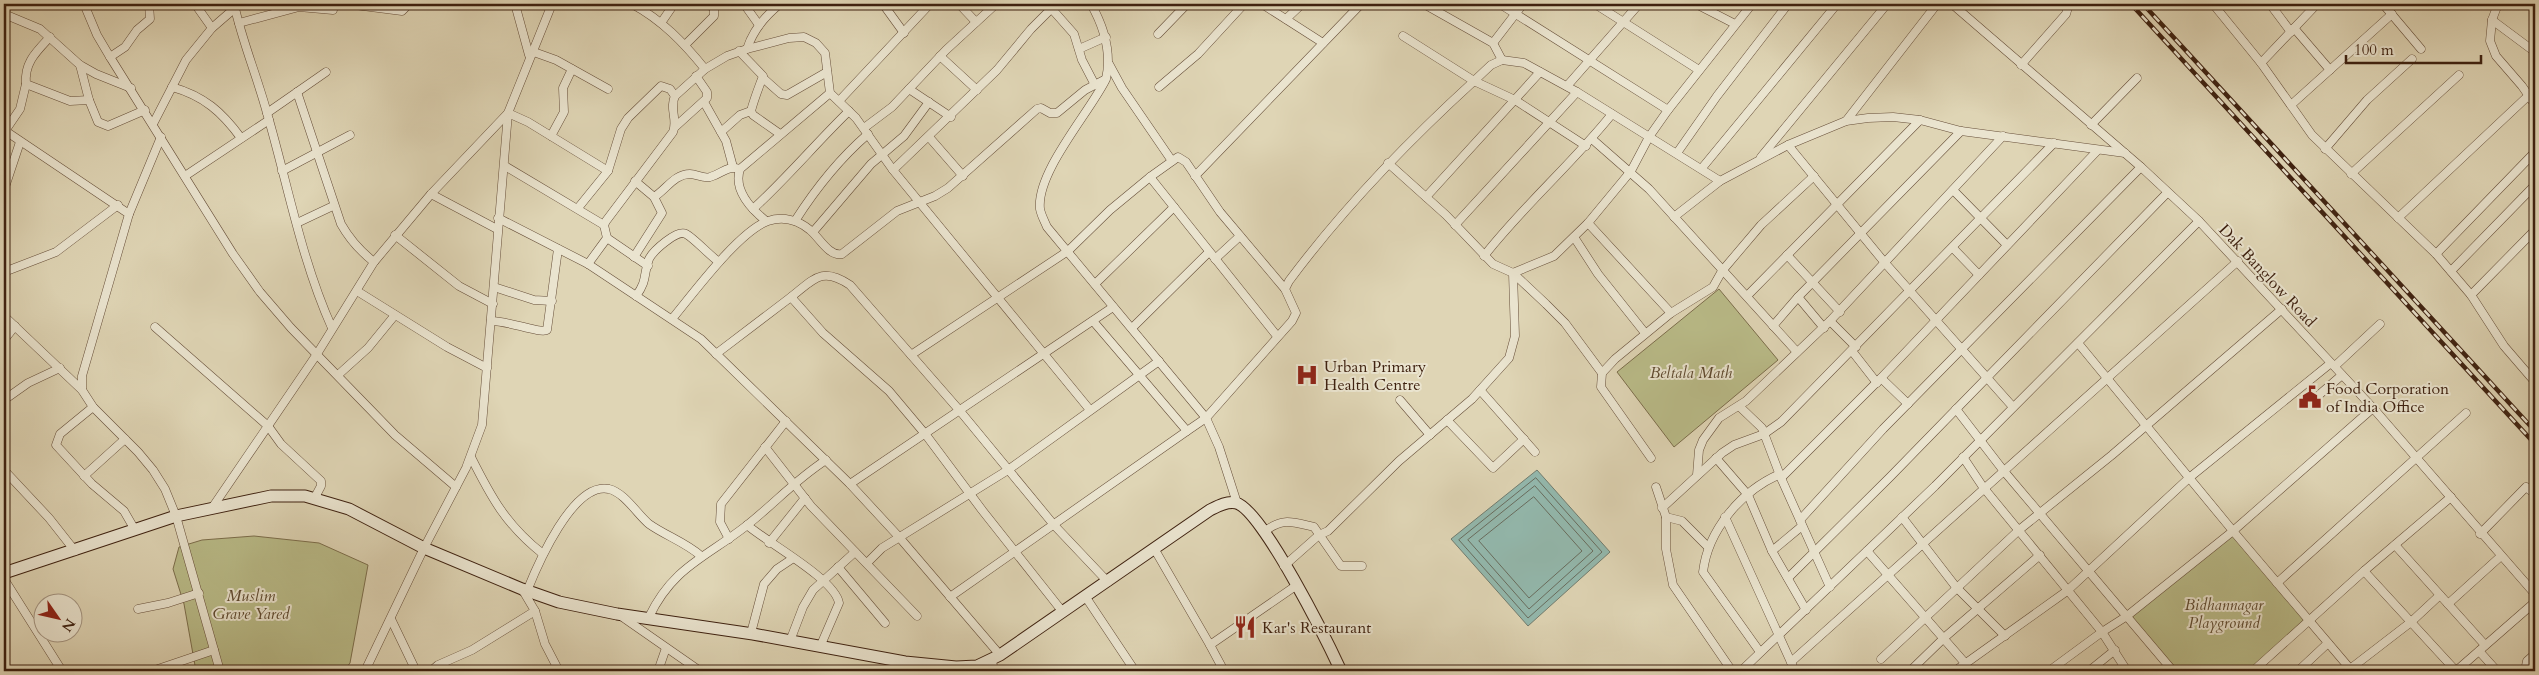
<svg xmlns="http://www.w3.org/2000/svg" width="2539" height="675" viewBox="0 0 2539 675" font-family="Cardo,serif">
  <rect width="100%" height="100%" fill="#dfd5b5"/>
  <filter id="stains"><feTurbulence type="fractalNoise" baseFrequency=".004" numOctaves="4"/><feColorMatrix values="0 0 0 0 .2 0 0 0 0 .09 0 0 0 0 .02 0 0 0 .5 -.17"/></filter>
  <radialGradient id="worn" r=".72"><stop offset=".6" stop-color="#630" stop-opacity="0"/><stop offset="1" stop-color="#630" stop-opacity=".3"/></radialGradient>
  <g fill="#b9bb88" stroke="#7c6e4c">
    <path d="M1719 289 1778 360 1674 447 1617 372Z"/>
    <path d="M2233 531 2309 621 2253 671H2173L2127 616Z"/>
    <path d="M254 536 319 543 368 565 350 663 344 671H196L184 604 173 569 179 547 202 540Z"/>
  </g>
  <path fill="#93b9ae" stroke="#717c6f" d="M1537 470 1610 552 1528 626 1451 539Z"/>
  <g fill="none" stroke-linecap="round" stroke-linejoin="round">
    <g stroke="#686d5f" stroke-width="1">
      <path d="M1536 478 1602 552 1528 618 1459 540Z"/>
      <path d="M1535 486 1593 551 1529 609 1468 540Z"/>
      <path d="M1534 497 1582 551 1529 598 1479 541Z"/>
    </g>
    <defs>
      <g id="street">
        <path d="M84 4 97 35 110 57 233 254 260 292 291 328 395 435 456 487"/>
        <path d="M195 4 212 28"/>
        <path d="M234 4C242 41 257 76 267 113 288 185 301 259 332 328"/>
        <path d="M347 4 402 11 409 4"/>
        <path d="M515 4 529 55"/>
        <path d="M632 4C662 20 684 43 705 69L727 56 747 49C753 30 765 16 780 4"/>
        <path d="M744 4 759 25"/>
        <path d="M883 4 904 33"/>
        <path d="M959 4 976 22"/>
        <path d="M1091 4C1104 27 1112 52 1106 79 1090 112 1036 172 1040 209 1041 215 1045 222 1047 227L1206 418 1187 431 1093 321"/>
        <path d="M1262 4 1323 43"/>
        <path d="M1424 4 1493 43 1502 60"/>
        <path d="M1500 4 1668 110"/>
        <path d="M1595 4 1699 70"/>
        <path d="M1696 4 1735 24"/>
        <path d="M1952 4 2141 167 2199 221 2373 408 2535 594"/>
        <path d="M2213 4 2261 63 2312 135 2436 254 2471 295 2504 346 2535 382"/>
        <path d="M2270 4 2291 32"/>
        <path d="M2383 4 2421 49"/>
        <path d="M2498 4 2492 20 2490 41 2496 56 2522 86 2535 105"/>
        <path d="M1051 8 1074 34 1082 60 1095 85"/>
        <path d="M4 14 40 29 80 65 96 74 131 88"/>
        <path d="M1286 19 1302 4"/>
        <path d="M2492 20 2535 52"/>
        <path d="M239 23 299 7 333 10 332 4"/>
        <path d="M661 23 674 4"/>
        <path d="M2294 28 2330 70"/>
        <path d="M1158 34 1187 4"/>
        <path d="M1403 36 1474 81 1491 65 1502 60 1524 63 1577 92 1720 181 1788 145 1846 121 1868 118 1893 117 1920 120 1961 131 2125 153"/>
        <path d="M50 37C36 52 24 63 26 84L70 101 89 100"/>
        <path d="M1493 43 1523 4"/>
        <path d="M685 45 714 16V8L707 4"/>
        <path d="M747 49 789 38 804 37 816 43 825 53 830 93 856 118 893 170 1090 410"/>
        <path d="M1079 49 1106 37"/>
        <path d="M531 51 556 60 608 89"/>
        <path d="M739 51 763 76C759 87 754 99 751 111L753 115 780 134"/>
        <path d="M940 56 977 90"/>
        <path d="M110 57 125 47 137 30 150 19 149 4"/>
        <path d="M2261 63 2317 4"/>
        <path d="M1109 64 1122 88 1172 161"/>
        <path d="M80 65 89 100 98 122 108 126 145 110"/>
        <path d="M2021 65 2066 14 2069 4"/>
        <path d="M763 78 781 94 787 95 827 72"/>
        <path d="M1567 86 1639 4"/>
        <path d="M172 87C204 96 222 112 241 138"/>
        <path d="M1159 87 1198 54 1244 4"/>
        <path d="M909 89 951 117"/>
        <path d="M297 92 341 224C350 240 360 251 374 262"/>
        <path d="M839 101 930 4"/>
        <path d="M704 102 726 141 733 167"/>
        <path d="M2291 105 2392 14"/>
        <path d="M267 113 326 72"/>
        <path d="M1846 121 1937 4"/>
        <path d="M153 124 186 60 212 28 235 8"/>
        <path d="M2091 125 2137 78"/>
        <path d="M675 127 707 98V92L696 76"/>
        <path d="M864 128 892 107 946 50 996 4"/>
        <path d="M4 130 129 214 82 376V390L93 407 138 452 153 470 165 489 176 516 220 671"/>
        <path d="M5 131 20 109 26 84"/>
        <path d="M721 132 740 115 751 111"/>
        <path d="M551 136 564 112 563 88 572 69"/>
        <path d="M929 137 963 176"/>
        <path d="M1592 139 1649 189 1797 352"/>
        <path d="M1788 145 1885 263 2013 407"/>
        <path d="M2325 149 2367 100 2412 59"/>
        <path d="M1677 153 1717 96 1788 4"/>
        <path d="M1761 157 1887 4"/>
        <path d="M1388 163 1446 215 1493 264 1513 273 1546 304 1565 323 1602 373"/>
        <path d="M505 166 604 225"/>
        <path d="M1702 168 1837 4"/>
        <path d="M893 170 997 70 1031 29 1056 4"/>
        <path d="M282 171 350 135"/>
        <path d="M2351 174 2459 75"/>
        <path d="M185 176 269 120"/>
        <path d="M1195 176 1361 4"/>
        <path d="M1150 177 1277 336"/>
        <path d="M635 181 654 197C666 190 674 174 690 174 697 174 703 179 710 177 722 174 726 165 740 169"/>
        <path d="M4 190 20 142"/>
        <path d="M1953 190 2007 245"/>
        <path d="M431 194 497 229"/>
        <path d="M1426 197 1540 72"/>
        <path d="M578 208 608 171 621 129 628 118 661 86 670 89 675 96"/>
        <path d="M753 209C787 178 816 143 849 111"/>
        <path d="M129 214 161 137"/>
        <path d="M1674 217 1720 181"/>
        <path d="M498 218 588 264 701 339 850 484 899 537 1000 655"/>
        <path d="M2398 218 2528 96"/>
        <path d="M766 221C750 208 733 190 740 169L830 93"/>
        <path d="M795 221C816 188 838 160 868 134"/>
        <path d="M297 223 333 206"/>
        <path d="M1588 223 1671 313"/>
        <path d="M1455 225 1577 92"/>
        <path d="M813 232 871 164 904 136 929 102"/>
        <path d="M395 235 459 286 493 304"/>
        <path d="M1574 237 1598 274 1645 333"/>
        <path d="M607 238 648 266"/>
        <path d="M1953 248 1979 275"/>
        <path d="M2436 254 2535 152"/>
        <path d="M1787 255 1840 312"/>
        <path d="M1484 256C1524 205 1572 164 1612 114"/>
        <path d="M634 257 662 213 654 197"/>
        <path d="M1215 259 1240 236"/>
        <path d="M588 264 607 238 604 225 606 221 673 132C678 120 669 108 675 96L705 69"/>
        <path d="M2451 271 2535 185"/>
        <path d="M4 272 56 252 118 205"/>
        <path d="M1095 284 1174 207"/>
        <path d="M494 287 534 300 552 301"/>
        <path d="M357 291 447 347 487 368"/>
        <path d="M2471 295 2535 230"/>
        <path d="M636 296C648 280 643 274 649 259 653 251 677 229 686 234 695 239 709 255 719 262"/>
        <path d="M1747 296 1920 120"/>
        <path d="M1798 297 1824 328"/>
        <path d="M4 316 82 390"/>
        <path d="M672 319C692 295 739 231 768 221 783 216 798 220 810 230 819 237 829 257 842 254L897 211 935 196 948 188 1037 109 1041 108 1050 113H1057L1085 90 1104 80"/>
        <path d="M491 321C505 320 541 334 547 330L558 249"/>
        <path d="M1830 321 1856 347"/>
        <path d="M1773 326 1798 297 1961 131"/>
        <path d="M155 327 268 426 281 444 321 481V486L314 499"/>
        <path d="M1132 328 1209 252"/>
        <path d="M4 340 15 326"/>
        <path d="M2078 343 2233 531 2352 671"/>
        <path d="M1852 351 1877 383"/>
        <path d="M716 354 791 297"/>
        <path d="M911 355 1068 251 1110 210 1150 177 1178 157 1186 162 1220 212 1285 289"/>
        <path d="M2335 366 2380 324"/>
        <path d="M338 375 368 348 395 315"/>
        <path d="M1881 378 1908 404"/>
        <path d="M1480 390 1535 452"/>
        <path d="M2320 394 2342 375"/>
        <path d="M4 400 28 383 60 368"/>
        <path d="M1400 400 1430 435"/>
        <path d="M1739 406 1762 428 1781 478 1830 587"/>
        <path d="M93 407 60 434 56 445 92 484 124 511 135 530"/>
        <path d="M1956 409 2003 470 2173 671"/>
        <path d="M1447 420 1493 468 1524 439"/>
        <path d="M765 447 811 506 917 616"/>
        <path d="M471 457C491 497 506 525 543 554"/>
        <path d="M1963 457 1983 487 2102 632 2127 671"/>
        <path d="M1651 458 1601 387 1602 373 1615 359 1671 313 1713 287 1722 271 1761 225 1814 176"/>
        <path d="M1716 458 1748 495 1772 551 1806 610"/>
        <path d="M4 470 49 518 75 551"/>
        <path d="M1697 475 1699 450 1703 440 1719 418 1746 401 1830 321 2003 136"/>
        <path d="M84 476 125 439"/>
        <path d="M1781 478 1881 378 2097 151"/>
        <path d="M850 484 1113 307"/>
        <path d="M1656 487 1666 517V549L1673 585 1732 671"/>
        <path d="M1237 503 1219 447 1206 418 1292 321 1296 313 1285 289 1289 281C1344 207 1405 144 1474 81L1515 100 1586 146"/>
        <path d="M212 508 317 354 374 262 431 194 508 113 528 122 608 171"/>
        <path d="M1662 508 1722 453 1734 445 1764 434 1781 422 2054 143"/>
        <path d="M1666 517 1682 521 1708 547"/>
        <path d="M1725 517 1795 671"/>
        <path d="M1902 517 1956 587 2005 636"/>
        <path d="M1800 520 1883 429 2141 167"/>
        <path d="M747 525C768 543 835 579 839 603L820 647"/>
        <path d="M1264 532C1283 517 1292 522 1314 527L1341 566H1362"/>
        <path d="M2480 534 2526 487 2535 494"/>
        <path d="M729 539 720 522 721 504 786 421"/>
        <path d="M769 543 805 498"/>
        <path d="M2395 545 2485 645"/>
        <path d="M1155 550 1210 645 1297 585"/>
        <path d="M1772 551 1802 526"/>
        <path d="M1867 551 1965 663"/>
        <path d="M867 563 882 548 1008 470 1159 361"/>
        <path d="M1284 566 1319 535 1328 531 1399 461 1472 399 1509 358 1515 336 1513 273 1554 256 1588 223 1631 171 1649 137 1668 110 1752 4"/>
        <path d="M838 567 885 623"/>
        <path d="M2364 571 2456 671"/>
        <path d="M1788 578 1890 477 2167 193"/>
        <path d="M4 579 62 671"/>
        <path d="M2277 583 2466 413"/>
        <path d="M527 591C537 566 573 481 609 489 625 493 637 514 649 524 666 536 685 542 701 556"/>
        <path d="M1085 596 1135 671"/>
        <path d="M950 597 1187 431"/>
        <path d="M2448 604 2501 556"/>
        <path d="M138 609 168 603 199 593"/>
        <path d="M535 611 545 644 559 671"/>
        <path d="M1062 611 982 510 926 435 889 391 823 333 791 297C814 279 822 266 850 285L960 411 1054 525 1108 582"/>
        <path d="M621 616 700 671"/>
        <path d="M649 617C673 567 705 558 746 526 774 504 795 480 826 460"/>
        <path d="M391 619 416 671"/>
        <path d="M751 633 764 584 777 569 792 559"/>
        <path d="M790 641 803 607 813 590 855 552"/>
        <path d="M1210 645 1224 671"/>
        <path d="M2479 651 2497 671"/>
        <path d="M1760 652 1703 572C1708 530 1741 491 1780 474"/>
        <path d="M1881 659 2019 530 2112 455 2282 309"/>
        <path d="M992 661 994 671"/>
        <path d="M1791 662 2238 261"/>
        <path d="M2350 669 2411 622 2440 595"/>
        <path d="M152 671 214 650"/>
        <path d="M365 671 424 548 466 468 482 425 508 113 552 4"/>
        <path d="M431 671 438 665 472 650 535 611 522 589"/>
        <path d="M658 671 666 648"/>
        <path d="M1741 671 1935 486 2199 221"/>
        <path d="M1910 671 1945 637 2040 555"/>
        <path d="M1955 671 2067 591 2189 478 2331 363"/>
        <path d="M2049 671 2102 632 2127 616 2233 531 2373 408"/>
        <path d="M2089 671 2115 650"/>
        <path d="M2253 671 2364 571 2451 497"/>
        <path d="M2298 671 2328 643"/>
        <path d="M2456 671 2535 602"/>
        <path d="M2525 671 2527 661 2535 654"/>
      </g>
      <path id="secondary" d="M4 573 176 516 271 496H305L349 509 424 548 522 589 559 602 617 614 753 634 905 662 956 667 977 666 1000 655 1210 510C1218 506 1227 501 1236 503 1262 509 1328 643 1341 671"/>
    </defs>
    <use href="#street" stroke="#664e39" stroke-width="9"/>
    <use href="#secondary" stroke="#3e2110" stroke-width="13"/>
    <use href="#street" stroke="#eae4cf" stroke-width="8"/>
    <use href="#secondary" stroke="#eae4cf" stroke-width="11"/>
    <defs>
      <g id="rail">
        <path d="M2131 4 2535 444"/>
        <path d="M2143 4 2535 431"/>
      </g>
    </defs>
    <use href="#rail" stroke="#3e2110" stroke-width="4.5"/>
    <use href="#rail" stroke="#eae4cf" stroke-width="2.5" stroke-dasharray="8" stroke-linecap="butt"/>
  </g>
  <defs>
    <symbol id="hospital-bare" viewBox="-9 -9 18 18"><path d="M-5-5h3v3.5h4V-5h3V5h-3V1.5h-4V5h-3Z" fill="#8f2418" stroke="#eae4cf" stroke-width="2.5" paint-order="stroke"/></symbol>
    <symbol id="civic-bare" viewBox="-9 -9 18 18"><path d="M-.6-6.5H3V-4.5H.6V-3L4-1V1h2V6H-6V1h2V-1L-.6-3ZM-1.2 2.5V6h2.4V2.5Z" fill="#8f2418" stroke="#eae4cf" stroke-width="2.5" paint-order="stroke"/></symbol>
    <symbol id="restaurant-bare" viewBox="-9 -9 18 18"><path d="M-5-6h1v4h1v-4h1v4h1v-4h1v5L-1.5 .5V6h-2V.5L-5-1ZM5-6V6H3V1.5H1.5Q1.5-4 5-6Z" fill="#8f2418" stroke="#eae4cf" stroke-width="2.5" paint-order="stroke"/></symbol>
  </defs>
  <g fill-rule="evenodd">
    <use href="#hospital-bare" x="1291" y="359" width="32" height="32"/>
    <use href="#civic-bare" x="2294" y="381" width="32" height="32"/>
    <use href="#restaurant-bare" x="1229" y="611" width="32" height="32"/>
  </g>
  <g text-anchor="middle" stroke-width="4" stroke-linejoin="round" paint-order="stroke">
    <g font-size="16" fill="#3e2110" stroke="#eae4cf">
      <text transform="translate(2268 275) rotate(47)" y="6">Dak Banglow Road</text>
    </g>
    <g font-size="16" fill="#3e2110" stroke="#eae4cf" text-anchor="start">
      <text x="1324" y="372">Urban Primary<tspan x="1324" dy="18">Health Centre</tspan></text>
      <text x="2326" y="394">Food Corporation<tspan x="2326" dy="18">of India Office</tspan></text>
      <text x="1262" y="633">Kar's Restaurant</text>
    </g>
    <g font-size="16" font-style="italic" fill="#5d482e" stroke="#eae4cf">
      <text x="1691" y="378">Beltala Math</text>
      <text x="251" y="601">Muslim<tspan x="251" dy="18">Grave Yared</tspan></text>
      <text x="2224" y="610">Bidhannagar<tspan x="2224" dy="18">Playground</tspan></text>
    </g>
  </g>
  <rect width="2539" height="675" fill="none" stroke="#dfd5b5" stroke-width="20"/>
  <rect x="5" y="5" width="2529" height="665" fill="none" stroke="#3e2110" stroke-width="2.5"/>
  <rect x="10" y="10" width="2519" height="655" fill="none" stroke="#3e2110"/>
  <g transform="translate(58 618) rotate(124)"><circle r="24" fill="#eae4cf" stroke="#a59683"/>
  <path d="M0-4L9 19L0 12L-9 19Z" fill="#8f2418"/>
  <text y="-8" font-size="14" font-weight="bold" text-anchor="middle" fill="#3e2110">N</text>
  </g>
  <path d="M2346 55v8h135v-8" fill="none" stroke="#3e2110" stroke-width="2.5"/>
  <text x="2354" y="55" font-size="15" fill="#3e2110" stroke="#eae4cf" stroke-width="4" paint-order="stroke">100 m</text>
  <rect width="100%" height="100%" filter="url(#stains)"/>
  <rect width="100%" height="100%" fill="url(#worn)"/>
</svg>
